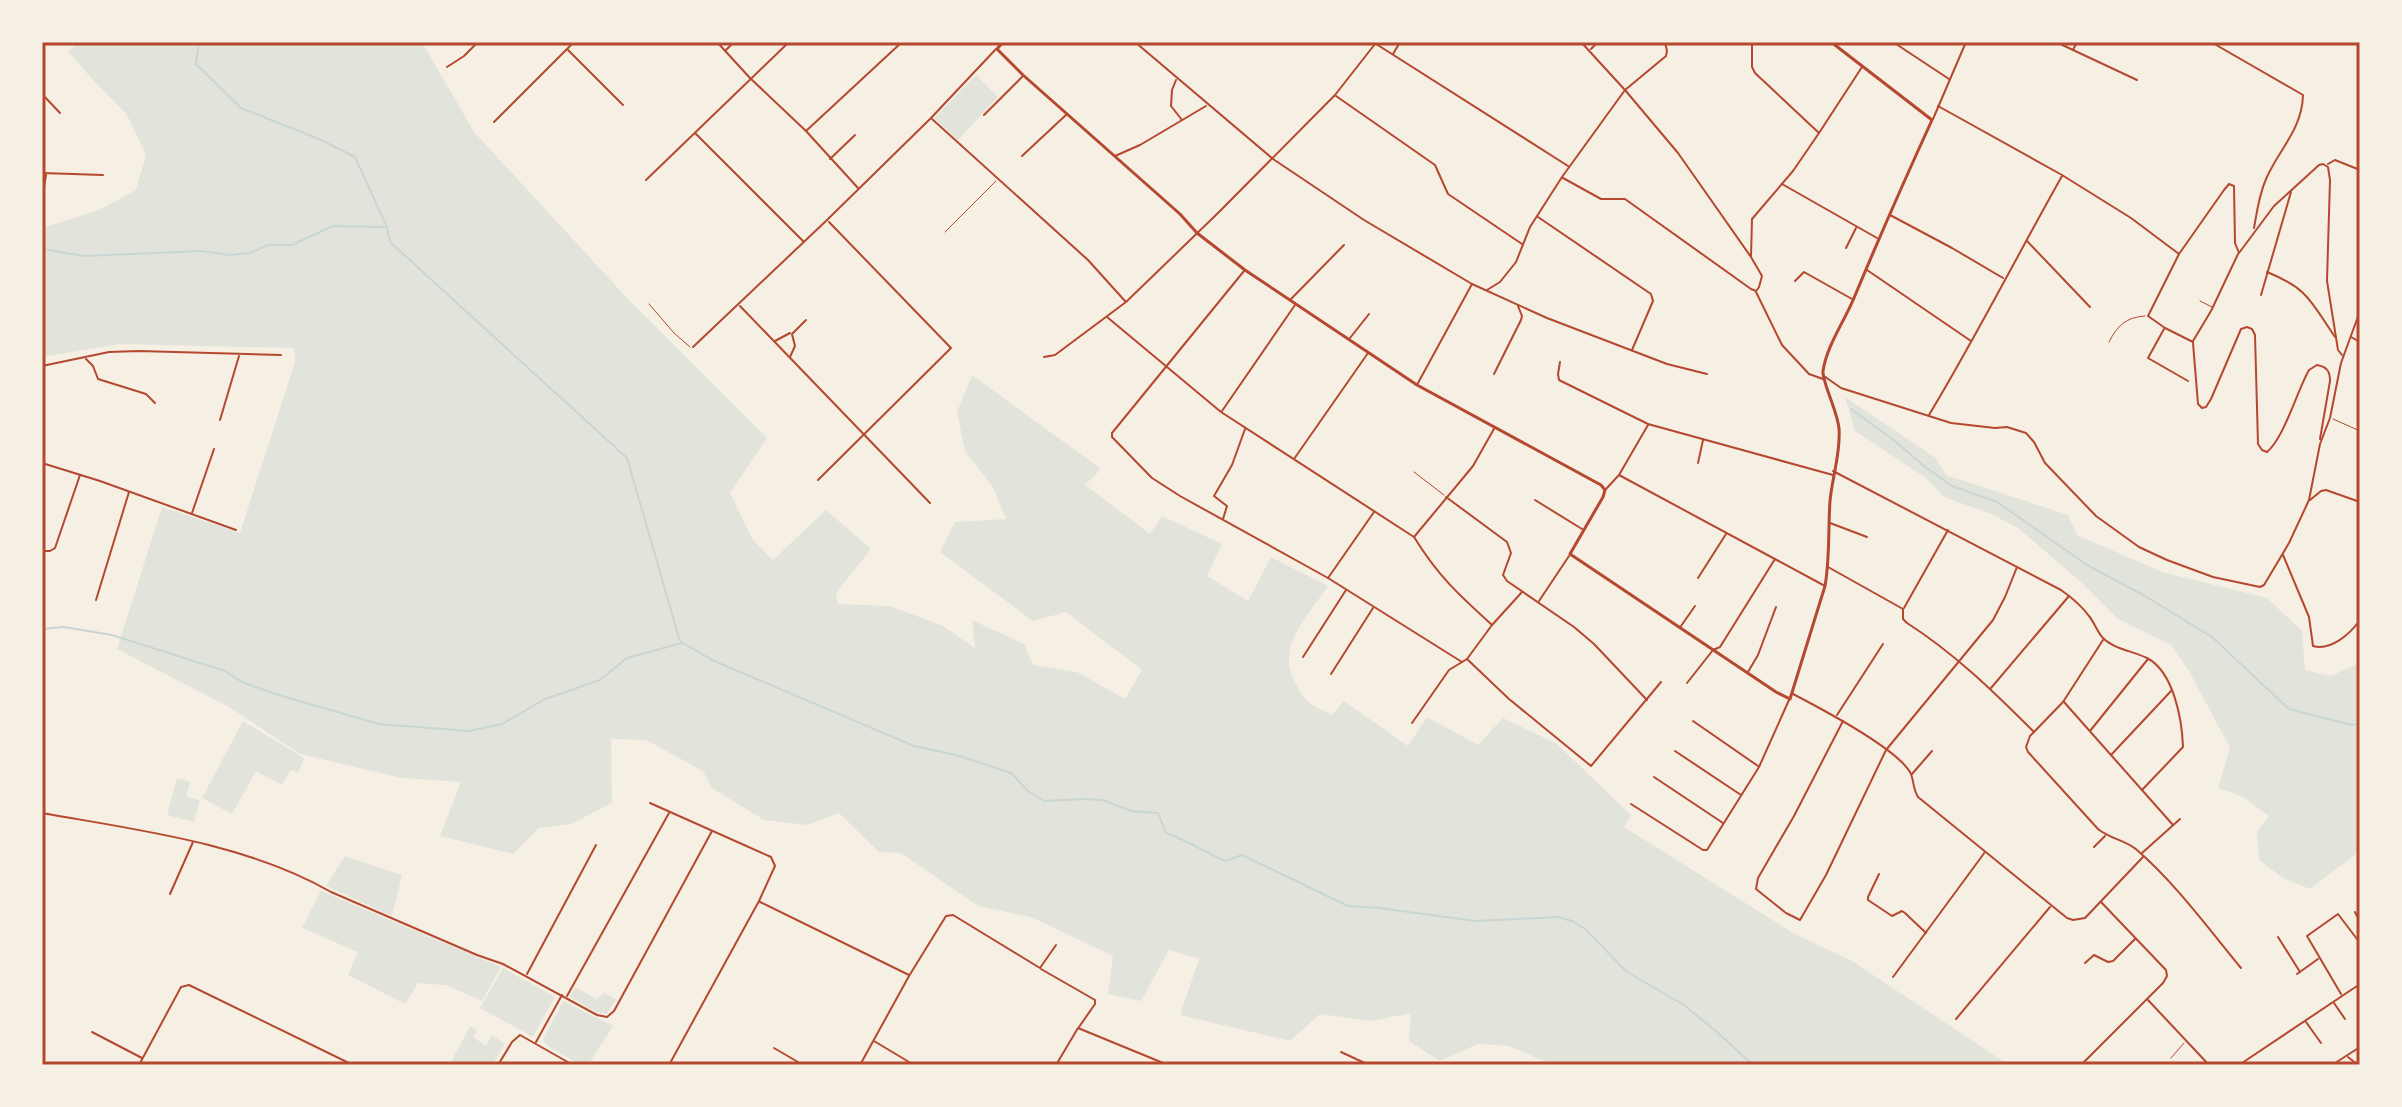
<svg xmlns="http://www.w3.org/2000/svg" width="2402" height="1107" viewBox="0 0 2402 1107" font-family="Roboto,sans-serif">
  <rect width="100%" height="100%" fill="#f6efe4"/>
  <g fill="#e2e4dc">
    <path d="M81 42H422L474 132 628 299 767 438 730 493 753 540 773 560 826 510 871 549 836 593 838 604 890 606 943 626 975 648 972 620 1024 644 1033 665 1077 672 1125 699 1142 670 1066 612 1033 621 940 552 955 522 1006 519 993 487 965 451 957 412 972 375 1101 469 1085 485 1150 534 1162 516 1222 544 1207 576 1248 601 1271 557 1328 586C1309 615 1275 646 1295 682 1306 704 1310 704 1332 715L1344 701 1408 746 1427 717 1478 745 1503 718 1557 744 1631 815 1624 827 1793 933 1852 961 2009 1065H1553L1509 1046 1478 1044 1440 1061 1409 1041 1411 1013 1371 1021 1320 1014 1290 1041 1180 1015 1199 959 1169 950 1141 1001 1108 994 1113 956 1031 917 978 906 901 853 879 852 839 813 808 825 764 820 712 788 703 771 646 740 611 739 612 803 571 824 539 828 513 854 440 836 461 782 402 778 300 754 229 707 117 649 162 507 240 533 295 362 294 348 120 344 42 357V228L99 210 136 190 146 155 127 115 92 79 68 51Z"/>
    <path d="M976 75 998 97 958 140 934 118Z"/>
    <path d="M1845 397 1936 458 1946 475 2068 515 2077 535 2162 572 2267 598 2302 631 2305 670 2331 676 2360 663V851L2310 889 2283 878 2259 860 2257 832 2269 816 2243 797 2218 788 2230 748 2189 671 2171 645 2118 619 2083 584 2018 528 1991 514 1944 497 1926 478 1855 431Z"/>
    <path d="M243 721 304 758 298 773 291 770 282 785 256 771 232 814 202 798Z"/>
    <path d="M177 778 190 782 186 797 200 800 194 822 167 815Z"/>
    <path d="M345 856 402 875 392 916 326 886Z"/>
    <path d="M321 891 501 967 482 1001 446 985 418 983 405 1004 348 975 358 952 302 928Z"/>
    <path d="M503 968 555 997 533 1037 480 1008Z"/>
    <path d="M575 987 597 999 604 993 616 999 607 1014 596 1012 570 997Z"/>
    <path d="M563 1001 613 1026 588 1065H580L546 1045 543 1040Z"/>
    <path d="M470 1026 477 1030 473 1037 486 1046 492 1035 505 1044 492 1065H456L451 1062Z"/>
  </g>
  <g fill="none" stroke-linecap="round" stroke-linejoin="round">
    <g stroke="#c9d6d2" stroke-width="2">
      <path d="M199 42 196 64 241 108 319 139 355 157 387 227 390 242 627 458 679 638 682 643"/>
      <path d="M42 249 84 256 202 251 229 255 250 253 268 245H292L333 226 386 227"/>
      <path d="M1851 409 1891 438 1924 466 1952 486 1997 502 2087 565 2145 596 2212 637 2289 709 2352 725 2360 723"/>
      <path d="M42 629 64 627 112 635 225 671 242 682 275 694 379 724 469 731 502 724 545 699 600 680 627 658 682 643"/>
      <path d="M683 643 712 660 914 746 956 755 1011 773 1029 792 1044 801 1084 799 1103 800 1131 811 1158 813 1166 833C1187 840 1205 852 1225 861L1242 855 1348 906 1379 908 1476 921 1557 917 1572 921 1585 929 1627 972 1684 1005 1717 1032 1753 1065"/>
    </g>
    <g stroke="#b5482f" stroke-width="1">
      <path d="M945 232 996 181"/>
      <path d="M2200 301 2212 307"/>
      <path d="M649 304 674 333 690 347"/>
      <path d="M2109 342C2117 326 2126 317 2145 316"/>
      <path d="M2333 419 2360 431"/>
      <path d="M1414 472 1444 495"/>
      <path d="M2171 1058 2184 1043"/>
    </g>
    <g stroke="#b5482f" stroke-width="2">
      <path d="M717 42 750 78 806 131 858 188"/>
      <path d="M1135 42 1273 159 1364 220 1472 284 1547 318 1667 364 1707 374"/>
      <path d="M1373 42 1568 166"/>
      <path d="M1581 42 1625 90 1678 153 1751 257"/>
      <path d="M1752 42V67L1755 73 1819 133 1862 67"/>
      <path d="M1893 42 1949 79"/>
      <path d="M2056 42 2137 80"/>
      <path d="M2211 42 2303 95C2302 130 2279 149 2266 179 2259 195 2257 211 2254 228"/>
      <path d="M1591 49 1598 42"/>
      <path d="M568 50 623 105"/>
      <path d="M726 50 734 42"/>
      <path d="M2073 50 2077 42"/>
      <path d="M1393 54 1400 42"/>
      <path d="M447 67 464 56 478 42"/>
      <path d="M1176 80 1172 90 1171 106 1182 120"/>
      <path d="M42 94 60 113"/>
      <path d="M1336 96 1435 165 1448 194 1522 244"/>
      <path d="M1938 106 2062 175 2131 218 2179 254"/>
      <path d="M984 115 1023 76"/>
      <path d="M932 119 1088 260 1125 301"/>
      <path d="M1933 119 1966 42"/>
      <path d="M494 122 574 42"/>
      <path d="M806 131 902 42"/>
      <path d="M695 133 803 241"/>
      <path d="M1022 156 1067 114"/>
      <path d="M1115 156 1140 145 1206 106"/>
      <path d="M830 159 855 135"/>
      <path d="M2328 164 2335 160 2360 170"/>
      <path d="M42 173 103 175"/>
      <path d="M1563 178 1601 199H1625L1751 289 1756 291"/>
      <path d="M646 180 789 42"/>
      <path d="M1782 184 1877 238"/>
      <path d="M42 199 46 175"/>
      <path d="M1890 215 1952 248 2003 278"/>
      <path d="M1538 217 1651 294 1653 301 1632 350"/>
      <path d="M2027 241 2090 307"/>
      <path d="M1846 248 1856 228"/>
      <path d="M1867 270 1971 341"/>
      <path d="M1244 271 1112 433V437L1152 478 1180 496 1328 578 1462 662"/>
      <path d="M2267 272C2309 289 2311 302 2335 337"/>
      <path d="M1795 281 1804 272 1852 299"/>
      <path d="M1487 290 1500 282 1516 262 1530 227 1562 177 1625 90 1666 56 1667 51 1665 42"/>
      <path d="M1757 290 1759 287 1762 276 1751 257 1752 219 1793 171 1819 133"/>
      <path d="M1756 292 1782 345 1809 374 1823 379"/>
      <path d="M2261 295 2291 192"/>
      <path d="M1291 299 1344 245"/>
      <path d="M740 306 930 503"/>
      <path d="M1107 317 1221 412 1414 537C1438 576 1459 595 1492 625"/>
      <path d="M2164 329 2148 358 2188 381"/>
      <path d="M2351 337 2360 342"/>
      <path d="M1350 338 1369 314"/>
      <path d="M775 341 790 333"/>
      <path d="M2193 341 2211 311 2238 254"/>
      <path d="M2193 342 2165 328 2148 316 2179 254 2224 190 2229 184 2234 186 2235 243 2239 253 2274 206 2319 165 2323 164 2328 167 2330 180 2327 281 2338 350 2342 355"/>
      <path d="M2193 343 2198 404 2202 408 2206 407 2211 399 2241 329 2247 327 2252 329 2255 335 2258 444 2262 450 2267 452C2284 438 2297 391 2309 370L2317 365C2327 367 2330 371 2330 381L2320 439"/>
      <path d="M693 347 827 220 931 118 996 49"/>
      <path d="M790 357 795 346 792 334 806 320"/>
      <path d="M1044 357 1055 355 1126 302 1218 213 1335 95 1375 44"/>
      <path d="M86 359 93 366 98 379 146 394 155 403"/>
      <path d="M1560 362 1558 374 1559 380 1648 424 1833 475"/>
      <path d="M42 366 109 352 139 351 281 355"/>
      <path d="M1494 374 1521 320 1522 316 1518 306"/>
      <path d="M1824 376 1841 388 1951 423 1995 428 2007 427 2026 433 2034 442 2045 463 2096 516 2139 547 2167 560 2213 577 2260 587 2264 585 2289 543 2309 500 2320 444 2330 418 2341 363 2360 311"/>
      <path d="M1418 383 1472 284"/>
      <path d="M1222 411 1295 305"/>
      <path d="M1929 415C1976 337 2017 256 2062 176"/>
      <path d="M220 420 239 356"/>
      <path d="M1294 459 1368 353"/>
      <path d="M42 463 100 481 236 530"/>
      <path d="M1698 463 1703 440"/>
      <path d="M1833 471 2061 590C2071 597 2081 605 2089 616 2094 622 2097 631 2102 637 2113 649 2133 651 2147 658 2174 672 2182 720 2183 747L2142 790"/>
      <path d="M1619 475 1825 586"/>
      <path d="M818 480 951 348 829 222"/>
      <path d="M1606 489 1619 475 1648 425"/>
      <path d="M1446 497 1507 542 1511 553 1503 575 1507 581 1574 627 1594 644 1647 700"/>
      <path d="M1535 500 1582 529"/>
      <path d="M2310 500 2321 491 2326 490 2360 502"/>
      <path d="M192 513 214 449"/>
      <path d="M1223 519 1227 506 1214 496 1232 465 1245 429"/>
      <path d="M1830 523 1867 537"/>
      <path d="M1414 537 1473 466 1495 427"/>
      <path d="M42 551H50L55 548 80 475"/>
      <path d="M2283 555 2309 617 2313 646C2331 651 2350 634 2360 620"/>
      <path d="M1828 567 1903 609V619L1907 623C1954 653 1993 691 2033 731"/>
      <path d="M1328 578 1374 512"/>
      <path d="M1698 578 1726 534"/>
      <path d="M96 600 129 492"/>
      <path d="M1539 601 1569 556"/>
      <path d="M1904 608 1948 530"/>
      <path d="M1681 626 1695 606"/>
      <path d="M2103 640 2063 702 2030 736 2026 747 2028 752 2098 829C2110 839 2126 840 2137 850 2176 884 2208 928 2241 968"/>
      <path d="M1303 657 1346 590"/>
      <path d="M1467 659 1509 699 1591 766 1661 682"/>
      <path d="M1748 672 1758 655 1776 607"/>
      <path d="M1331 674 1373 608"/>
      <path d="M1687 683 1713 650 1720 647 1775 559"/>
      <path d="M1991 688 2069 596"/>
      <path d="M1793 694C1818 707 1899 749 1911 774 1914 782 1913 789 1918 797L2067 918 2073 920 2085 918 2143 857"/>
      <path d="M2064 702 2173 825"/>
      <path d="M1837 715 1883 644"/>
      <path d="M1693 721 1758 766"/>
      <path d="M1843 721 1794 816 1758 878 1756 889 1786 913 1800 920 1826 875 1886 750 1993 620 2005 597 2017 567"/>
      <path d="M1412 723 1449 670 1467 659 1492 625 1522 592"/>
      <path d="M2090 731 2148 659"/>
      <path d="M1675 751 1741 795"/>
      <path d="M2111 755 2172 690"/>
      <path d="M1912 774 1932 751"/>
      <path d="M1654 777 1723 823"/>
      <path d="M650 803 771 857 775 866 759 901 669 1065"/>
      <path d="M1631 804 1703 850H1707L1759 767 1789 700"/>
      <path d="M42 813C137 830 246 843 331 892L477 955 503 964 597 1015 607 1017 614 1011 712 831"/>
      <path d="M2094 847 2105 836"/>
      <path d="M2142 853 2180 819"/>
      <path d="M1879 874 1868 897V900L1892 916 1902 911 1905 913 1926 933"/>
      <path d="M170 894 193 842"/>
      <path d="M760 902 909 975"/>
      <path d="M2355 912 2360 922"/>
      <path d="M2278 937 2300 972"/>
      <path d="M2085 963 2094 955 2108 962 2113 961 2135 939"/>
      <path d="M1041 969 1095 1000V1004L1079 1027"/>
      <path d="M527 974 596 845"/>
      <path d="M2297 974 2318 959"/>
      <path d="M1893 977 1985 852"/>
      <path d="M2341 994 2307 936 2338 914 2360 943"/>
      <path d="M567 996 669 813"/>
      <path d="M2148 1000 2209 1065"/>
      <path d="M2334 1003 2345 1019"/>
      <path d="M1956 1019 2050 907"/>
      <path d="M2306 1022 2321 1043"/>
      <path d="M92 1032 142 1058"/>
      <path d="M874 1041 914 1065"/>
      <path d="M536 1042 562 995"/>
      <path d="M774 1048 803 1065"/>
      <path d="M1341 1052 1369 1065"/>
      <path d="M2348 1057 2358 1065"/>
      <path d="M139 1065 181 987 189 985 353 1065"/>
      <path d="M498 1065 512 1042 520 1035 573 1065"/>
      <path d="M860 1065 909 976 946 916 953 915 1040 968 1056 945"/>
      <path d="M1056 1065 1078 1028 1168 1065"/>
      <path d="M2081 1065 2163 983 2167 976 2166 970 2101 902"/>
      <path d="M2239 1065 2360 984"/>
      <path d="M2332 1065 2360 1047"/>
    </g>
    <path stroke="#b5482f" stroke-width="3" d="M1003 42 997 49 1023 75 1180 214 1197 233 1245 270 1417 385 1601 485 1605 490 1603 497 1570 554 1776 692 1790 699 1825 586C1830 558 1828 530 1830 501 1832 478 1841 452 1839 429 1838 412 1822 382 1823 371 1827 345 1844 322 1854 298 1879 238 1905 179 1932 120L1831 42"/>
  </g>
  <rect width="2402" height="1107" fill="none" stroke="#f6efe4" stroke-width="88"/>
  <rect x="44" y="44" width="2314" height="1019" fill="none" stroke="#b5482f" stroke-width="3"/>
</svg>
